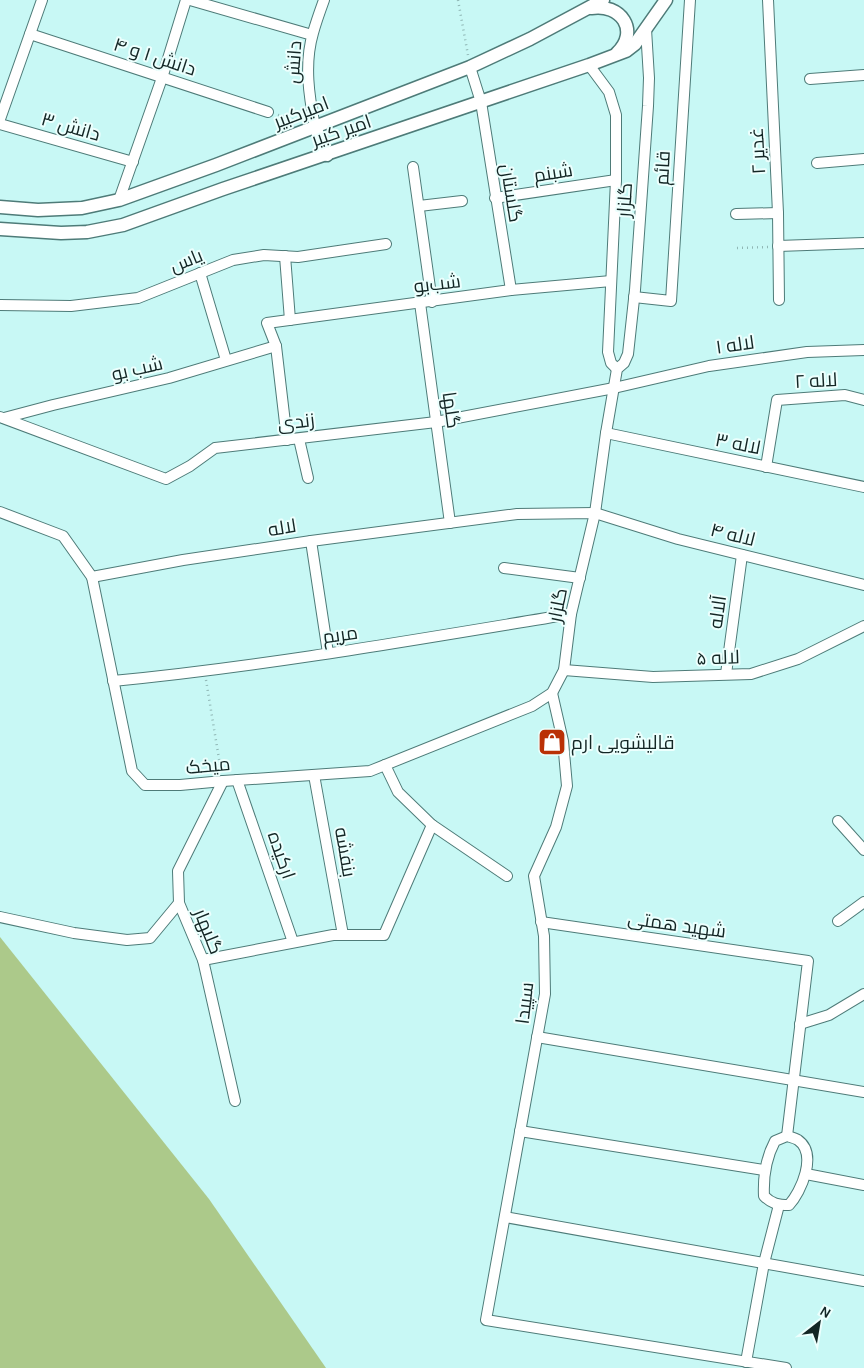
<svg xmlns="http://www.w3.org/2000/svg" width="864" height="1368" viewBox="0 0 864 1368" font-family="Karla,Cairo,sans-serif">
  <rect width="100%" height="100%" fill="#c8f8f5"/>
  <path fill="#acc98a" d="M0 937 209 1199 326 1368H0Z"/>
  <g fill="none" stroke-linecap="round" stroke-linejoin="round">
    <defs>
      <g id="minor">
        <path d="M190 0 312 35"/>
        <path d="M768 0 778 213 779 300"/>
        <path d="M30 34 268 112"/>
        <path d="M589 65 609 92 616 115V180L608 352 611 363 617 369"/>
        <path d="M470 67 481 102 511 290"/>
        <path d="M810 79 864 75"/>
        <path d="M0 119 42 0"/>
        <path d="M0 124 133 162"/>
        <path d="M315 127C309 96 304 64 313 33 316 22 320 11 324 0"/>
        <path d="M817 163 864 159"/>
        <path d="M413 167 432 302"/>
        <path d="M495 198 616 180"/>
        <path d="M119 200 162 78 186 0"/>
        <path d="M419 206 462 201"/>
        <path d="M736 214 778 213"/>
        <path d="M778 246 864 243"/>
        <path d="M285 256 290 320"/>
        <path d="M200 273 226 360"/>
        <path d="M634 297 671 301 690 0"/>
        <path d="M420 303 450 523"/>
        <path d="M0 305 71 306 138 298 233 260 264 255 298 257 386 244"/>
        <path d="M0 417 166 479 190 466 215 448 436 422 614 388 709 366 807 352 864 350"/>
        <path d="M4 418 53 405 169 378 276 346"/>
        <path d="M606 433 864 487"/>
        <path d="M299 439 308 478"/>
        <path d="M287 440 276 346 267 323 511 290 611 281"/>
        <path d="M766 467 777 400 845 395 864 400"/>
        <path d="M0 512 63 536 92 577 183 560 311 541 517 514 595 513 678 539 864 585"/>
        <path d="M311 541 328 653"/>
        <path d="M504 568 580 578"/>
        <path d="M92 577 132 771 145 785H180L223 781 370 771 532 706 552 693 564 670 571 614 595 513 606 433 617 369 624 363 628 354 635 290 648 106 649 78 646 29"/>
        <path d="M564 670 653 677 751 674 798 659 864 626"/>
        <path d="M726 674 742 555"/>
        <path d="M113 681C267 666 419 639 571 614"/>
        <path d="M552 693 563 741 567 786 556 827 534 876 544 936 545 994 486 1320 786 1368"/>
        <path d="M385 765 398 792 432 825 507 876"/>
        <path d="M314 775 343 935"/>
        <path d="M237 780 293 942"/>
        <path d="M223 781 178 871 179 903 203 960 235 1101"/>
        <path d="M838 821 864 850"/>
        <path d="M0 917 74 933 127 940 150 938 179 903"/>
        <path d="M838 921 864 902"/>
        <path d="M541 922 808 961 787 1136"/>
        <path d="M203 960 333 935H384L432 825"/>
        <path d="M800 1024 829 1015 864 994"/>
        <path d="M537 1037 864 1092"/>
        <path d="M520 1131 764 1170"/>
        <path d="M787 1136C790 1137 795 1138 798 1140 818 1154 801 1192 789 1205 778 1205 772 1204 764 1196 763 1176 766 1158 775 1141Z"/>
        <path d="M806 1174 864 1185"/>
        <path d="M505 1217 864 1281"/>
        <path d="M746 1362 764 1263 779 1205"/>
      </g>
      <g id="tertiary">
        <path d="M591 8C621 3 640 31 617 53"/>
        <path d="M315 127 327 155"/>
        <path d="M0 207 38 210 82 208 119 200 216 165 470 67 530 39 603 0"/>
        <path d="M0 229 61 233 87 232 123 225 223 189 589 65 626 51 635 44 666 0"/>
      </g>
    </defs>
    <use href="#minor" stroke="#4e7b78" stroke-width="12"/>
    <use href="#tertiary" stroke="#4e7b78" stroke-width="15"/>
    <g stroke="#90b7b5" stroke-width="2.5" stroke-dasharray="1 4" stroke-linecap="butt">
      <path d="M458 0 468 55"/>
      <path d="M278 115 297 121"/>
      <path d="M737 248 769 247"/>
      <path d="M206 680 221 771"/>
    </g>
    <use href="#minor" stroke="#fff" stroke-width="10"/>
    <use href="#tertiary" stroke="#fff" stroke-width="12"/>
  </g>
  <defs>
    <symbol id="shop-square" viewBox="-11 -11 22 22"><rect x="-9" y="-9" width="18" height="18" rx="4" fill="#ba3106" stroke="#ecfffd"/><path d="M-5-2.5h2.3a2.7 3.5 0 0 1 5.4 0H5L5.5 6h-11ZM-1.5-2.5h3a1.5 2.3 0 0 0-3 0Z" fill="#fff"/></symbol>
  </defs>
  <g fill-rule="evenodd">
    <use href="#shop-square" x="536" y="726" width="32" height="32"/>
  </g>
  <g text-anchor="middle" stroke-width="4" stroke-linejoin="round" paint-order="stroke">
    <g font-size="19" fill="#132625" stroke="#ecfffd">
      <text transform="translate(155 56) rotate(18)" y="7">دانش ۱ و ۴</text>
      <text transform="translate(293 62) rotate(-86)" y="7">دانش</text>
      <text transform="translate(301 112) rotate(-21)" y="7">امیرکبیر</text>
      <text transform="translate(71 126) rotate(16)" y="7">دانش ۳</text>
      <text transform="translate(341 130) rotate(-19)" y="7">امیر کبیر</text>
      <text transform="translate(757 151) rotate(-93)" y="7">غدیر ۲</text>
      <text transform="translate(662 168) rotate(-87)" y="7">قائم</text>
      <text transform="translate(553 172) rotate(-9)" y="7">شبنم</text>
      <text transform="translate(512 193) rotate(81)" y="7">گلستان</text>
      <text transform="translate(624 200) rotate(-86)" y="7">گلزار</text>
      <text transform="translate(186 260) rotate(-22)" y="7">یاس</text>
      <text transform="translate(437 283) rotate(-7)" y="7">شب‌بو</text>
      <text transform="translate(735 344) rotate(-8)" y="7">لاله ۱</text>
      <text transform="translate(137 368) rotate(-13)" y="7">شب بو</text>
      <text transform="translate(816 380) rotate(-3)" y="7">لاله ۲</text>
      <text transform="translate(452 410) rotate(82)" y="7">گلها</text>
      <text transform="translate(296 421) rotate(-6)" y="7">زندی</text>
      <text transform="translate(738 443) rotate(11)" y="7">لاله ۳</text>
      <text transform="translate(282 527) rotate(-9)" y="7">لاله</text>
      <text transform="translate(733 534) rotate(14)" y="7">لاله ۴</text>
      <text transform="translate(557 605) rotate(-79)" y="7">گلزار</text>
      <text transform="translate(717 612) rotate(-82)" y="7">آلاله</text>
      <text transform="translate(340 634) rotate(-8)" y="7">مریم</text>
      <text transform="translate(718 657) rotate(-2)" y="7">لاله ۵</text>
      <text transform="translate(208 765) rotate(-5)" y="7">میخک</text>
      <text transform="translate(346 852) rotate(80)" y="7">بنفشه</text>
      <text transform="translate(282 855) rotate(71)" y="7">ارکیده</text>
      <text transform="translate(677 924) rotate(8)" y="7">شهید همتی</text>
      <text transform="translate(209 931) rotate(68)" y="7">گلبهار</text>
      <text transform="translate(524 1003) rotate(-83)" y="7">سپیدا</text>
    </g>
    <g font-size="19" fill="#132625" stroke="#ecfffd" text-anchor="start">
      <text x="571" y="749">قالیشویی ارم</text>
    </g>
  </g>
  <g transform="translate(819 1323) rotate(31)" stroke="#ecfffd" stroke-width="4" paint-order="stroke">
  <path d="M0-4L9 19L0 12L-9 19Z" fill="#132625"/>
  <text y="-8" font-size="14" font-weight="bold" text-anchor="middle" fill="#132625">N</text>
  </g>
</svg>
